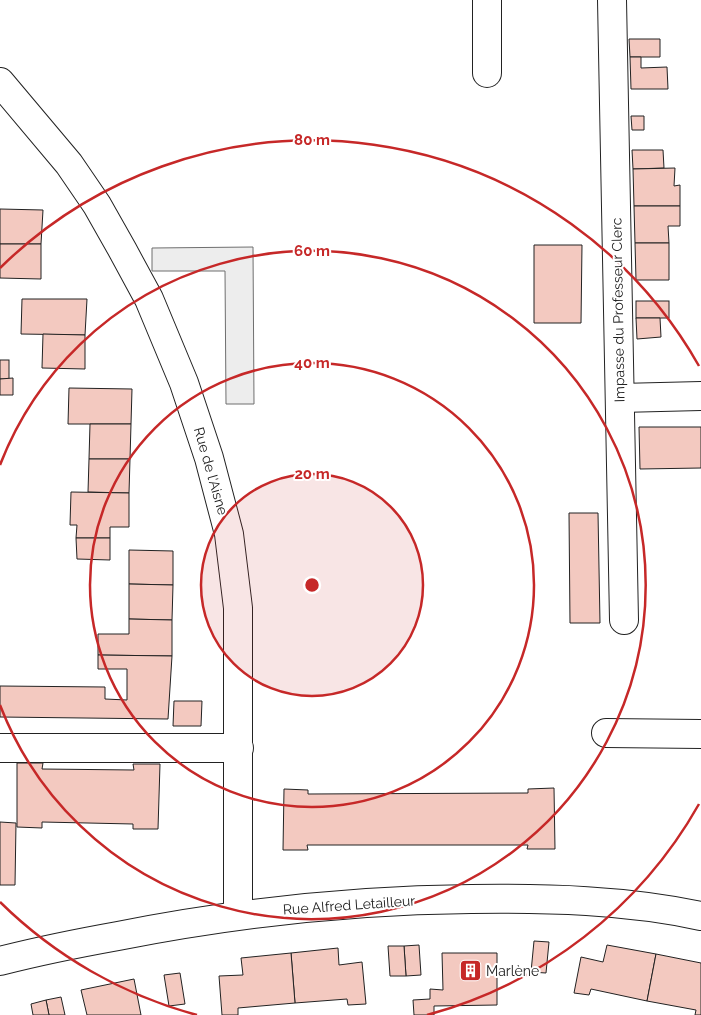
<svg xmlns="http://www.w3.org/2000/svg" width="701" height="1015" viewBox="0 0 701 1015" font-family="Raleway,sans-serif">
  <rect width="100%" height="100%" fill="#fff"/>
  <path fill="#ededed" stroke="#6f6f6f" d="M253 247 254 404H226L225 271H152V248Z"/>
  <g fill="#f3c9c0" stroke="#222">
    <path d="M629 39H660V57H630Z"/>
    <path d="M630 57H641V68L667 67 668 89H631Z"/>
    <path d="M631 116H644V130H632Z"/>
    <path d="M632 150H663L664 168 633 169Z"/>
    <path d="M675 168 674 186 680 185V206H634L633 169Z"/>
    <path d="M634 206H680V226H668L669 243H635Z"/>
    <path d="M0 209 43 210 41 244H0Z"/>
    <path d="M635 243H669V280H636Z"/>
    <path d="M0 244H41V279L0 278Z"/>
    <path d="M534 245H582L581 323H534Z"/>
    <path d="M22 299H87L85 335 21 334Z"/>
    <rect x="636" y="301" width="33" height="17"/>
    <path d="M636 318H660L661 337 637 339Z"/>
    <path d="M43 334 85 335V369L42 368Z"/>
    <rect x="0" y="360" width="9" height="19"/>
    <path d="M13 378V395H0V379Z"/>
    <path d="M69 388 132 389 131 424H68Z"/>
    <path d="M90 424H131L130 459H89Z"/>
    <path d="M639 427H701V468L640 469Z"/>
    <path d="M89 459H130L129 493 88 492Z"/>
    <path d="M71 492 129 493V527H110V538H76L77 525H70Z"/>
    <path d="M569 513H598L600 623H570Z"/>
    <path d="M76 538H110V560L77 559Z"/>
    <path d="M129 550 173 551V585L129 584Z"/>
    <path d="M129 584 173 585 172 620 129 619Z"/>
    <path d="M129 619 172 620V656L98 655V634H129Z"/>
    <path d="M98 655 172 656 168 719 0 717V686L105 687V699L127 700V669H98Z"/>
    <path d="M174 701H202L201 726H173Z"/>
    <path d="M17 763H43L42 769 134 770 133 764H160L158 829H133V824L42 822V828L17 827Z"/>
    <path d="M554 788 555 849H527L528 845H307L308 850H283L284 789 308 790V794L528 793V789Z"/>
    <path d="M0 822 16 823 15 885H0Z"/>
    <path d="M534 941 549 942 546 973 531 972Z"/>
    <path d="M419 945 421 975 406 976 404 946Z"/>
    <path d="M607 945 656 954 647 1001 591 989 589 995 574 993 581 957 603 962Z"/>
    <path d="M388 946H404L406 976H390Z"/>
    <path d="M338 948 339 965 362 962 366 1004 348 1005 347 999 295 1003 291 953Z"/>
    <path d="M291 953 295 1003 238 1008V1015H222L219 976 243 975 241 958Z"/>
    <path d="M442 953H497V1005L434 1006V1015H414L413 1000 430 999V989L443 990Z"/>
    <path d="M656 954 701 963V1015H695L696 1010 647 1001Z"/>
    <path d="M180 973 185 1004 169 1006 164 975Z"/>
    <path d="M134 979 141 1015H87L81 990Z"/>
    <path d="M61 997 65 1015H49L46 1000Z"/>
    <path d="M46 1000 49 1015H33L31 1004Z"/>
  </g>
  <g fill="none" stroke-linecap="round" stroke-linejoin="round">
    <defs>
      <g id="minor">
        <path d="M612 0 624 620"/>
        <path d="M487 73V0"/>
        <path d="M0 82 69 164 97 205 123 251 149 299 184 383 209 458 229 534 238 608V915"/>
        <path d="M620 398 701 396"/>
        <path d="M606 733 701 734"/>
        <path d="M0 748H239"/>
        <path d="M0 961C39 951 79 943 118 936 235 913 352 900 471 899 548 898 626 900 701 916"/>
      </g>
    </defs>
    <use href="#minor" stroke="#222" stroke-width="30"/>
    <use href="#minor" stroke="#fff" stroke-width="28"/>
  </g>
  <circle cx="312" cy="585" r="111" fill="#c62828" fill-opacity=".12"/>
  <g fill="none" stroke="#c62828" stroke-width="2.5">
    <circle cx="312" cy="585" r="111"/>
    <circle cx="312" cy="585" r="222"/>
    <path d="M0 465A334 334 0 1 1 0 705"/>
    <path d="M699 804A445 445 0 0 1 427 1015M197 1015A445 445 0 0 1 0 902M0 268A445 445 0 0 1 699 366"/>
  </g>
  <defs>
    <symbol id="building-square" viewBox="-11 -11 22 22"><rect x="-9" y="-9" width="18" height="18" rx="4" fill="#c62828" stroke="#fff"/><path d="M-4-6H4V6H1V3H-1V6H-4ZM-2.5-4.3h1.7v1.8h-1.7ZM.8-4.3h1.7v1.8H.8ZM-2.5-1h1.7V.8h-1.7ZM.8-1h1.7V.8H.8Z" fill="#fff"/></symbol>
  </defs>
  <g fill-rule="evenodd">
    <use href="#building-square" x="458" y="958" width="25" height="25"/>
  </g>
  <g text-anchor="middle" stroke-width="4" stroke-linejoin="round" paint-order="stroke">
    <g font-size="14" fill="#222" stroke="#fff">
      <text transform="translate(618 310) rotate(-91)" y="5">Impasse du Professeur Clerc</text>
      <text transform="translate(211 471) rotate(74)" y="5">Rue de l'Aisne</text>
      <text transform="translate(349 905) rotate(-4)" y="5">Rue Alfred Letailleur</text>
    </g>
    <g font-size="14" fill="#222" stroke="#fff" text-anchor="start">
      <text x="486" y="976">Marlène</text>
    </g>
  </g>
  <circle cx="312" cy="585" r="8" fill="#c62828" stroke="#fff" stroke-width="2.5"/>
  <g font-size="15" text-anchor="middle" font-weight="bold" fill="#c62828" stroke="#fff" stroke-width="4" stroke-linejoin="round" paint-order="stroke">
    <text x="312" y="145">80 m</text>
    <text x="312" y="256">60 m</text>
    <text x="312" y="368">40 m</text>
    <text x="312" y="479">20 m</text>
  </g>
</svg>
